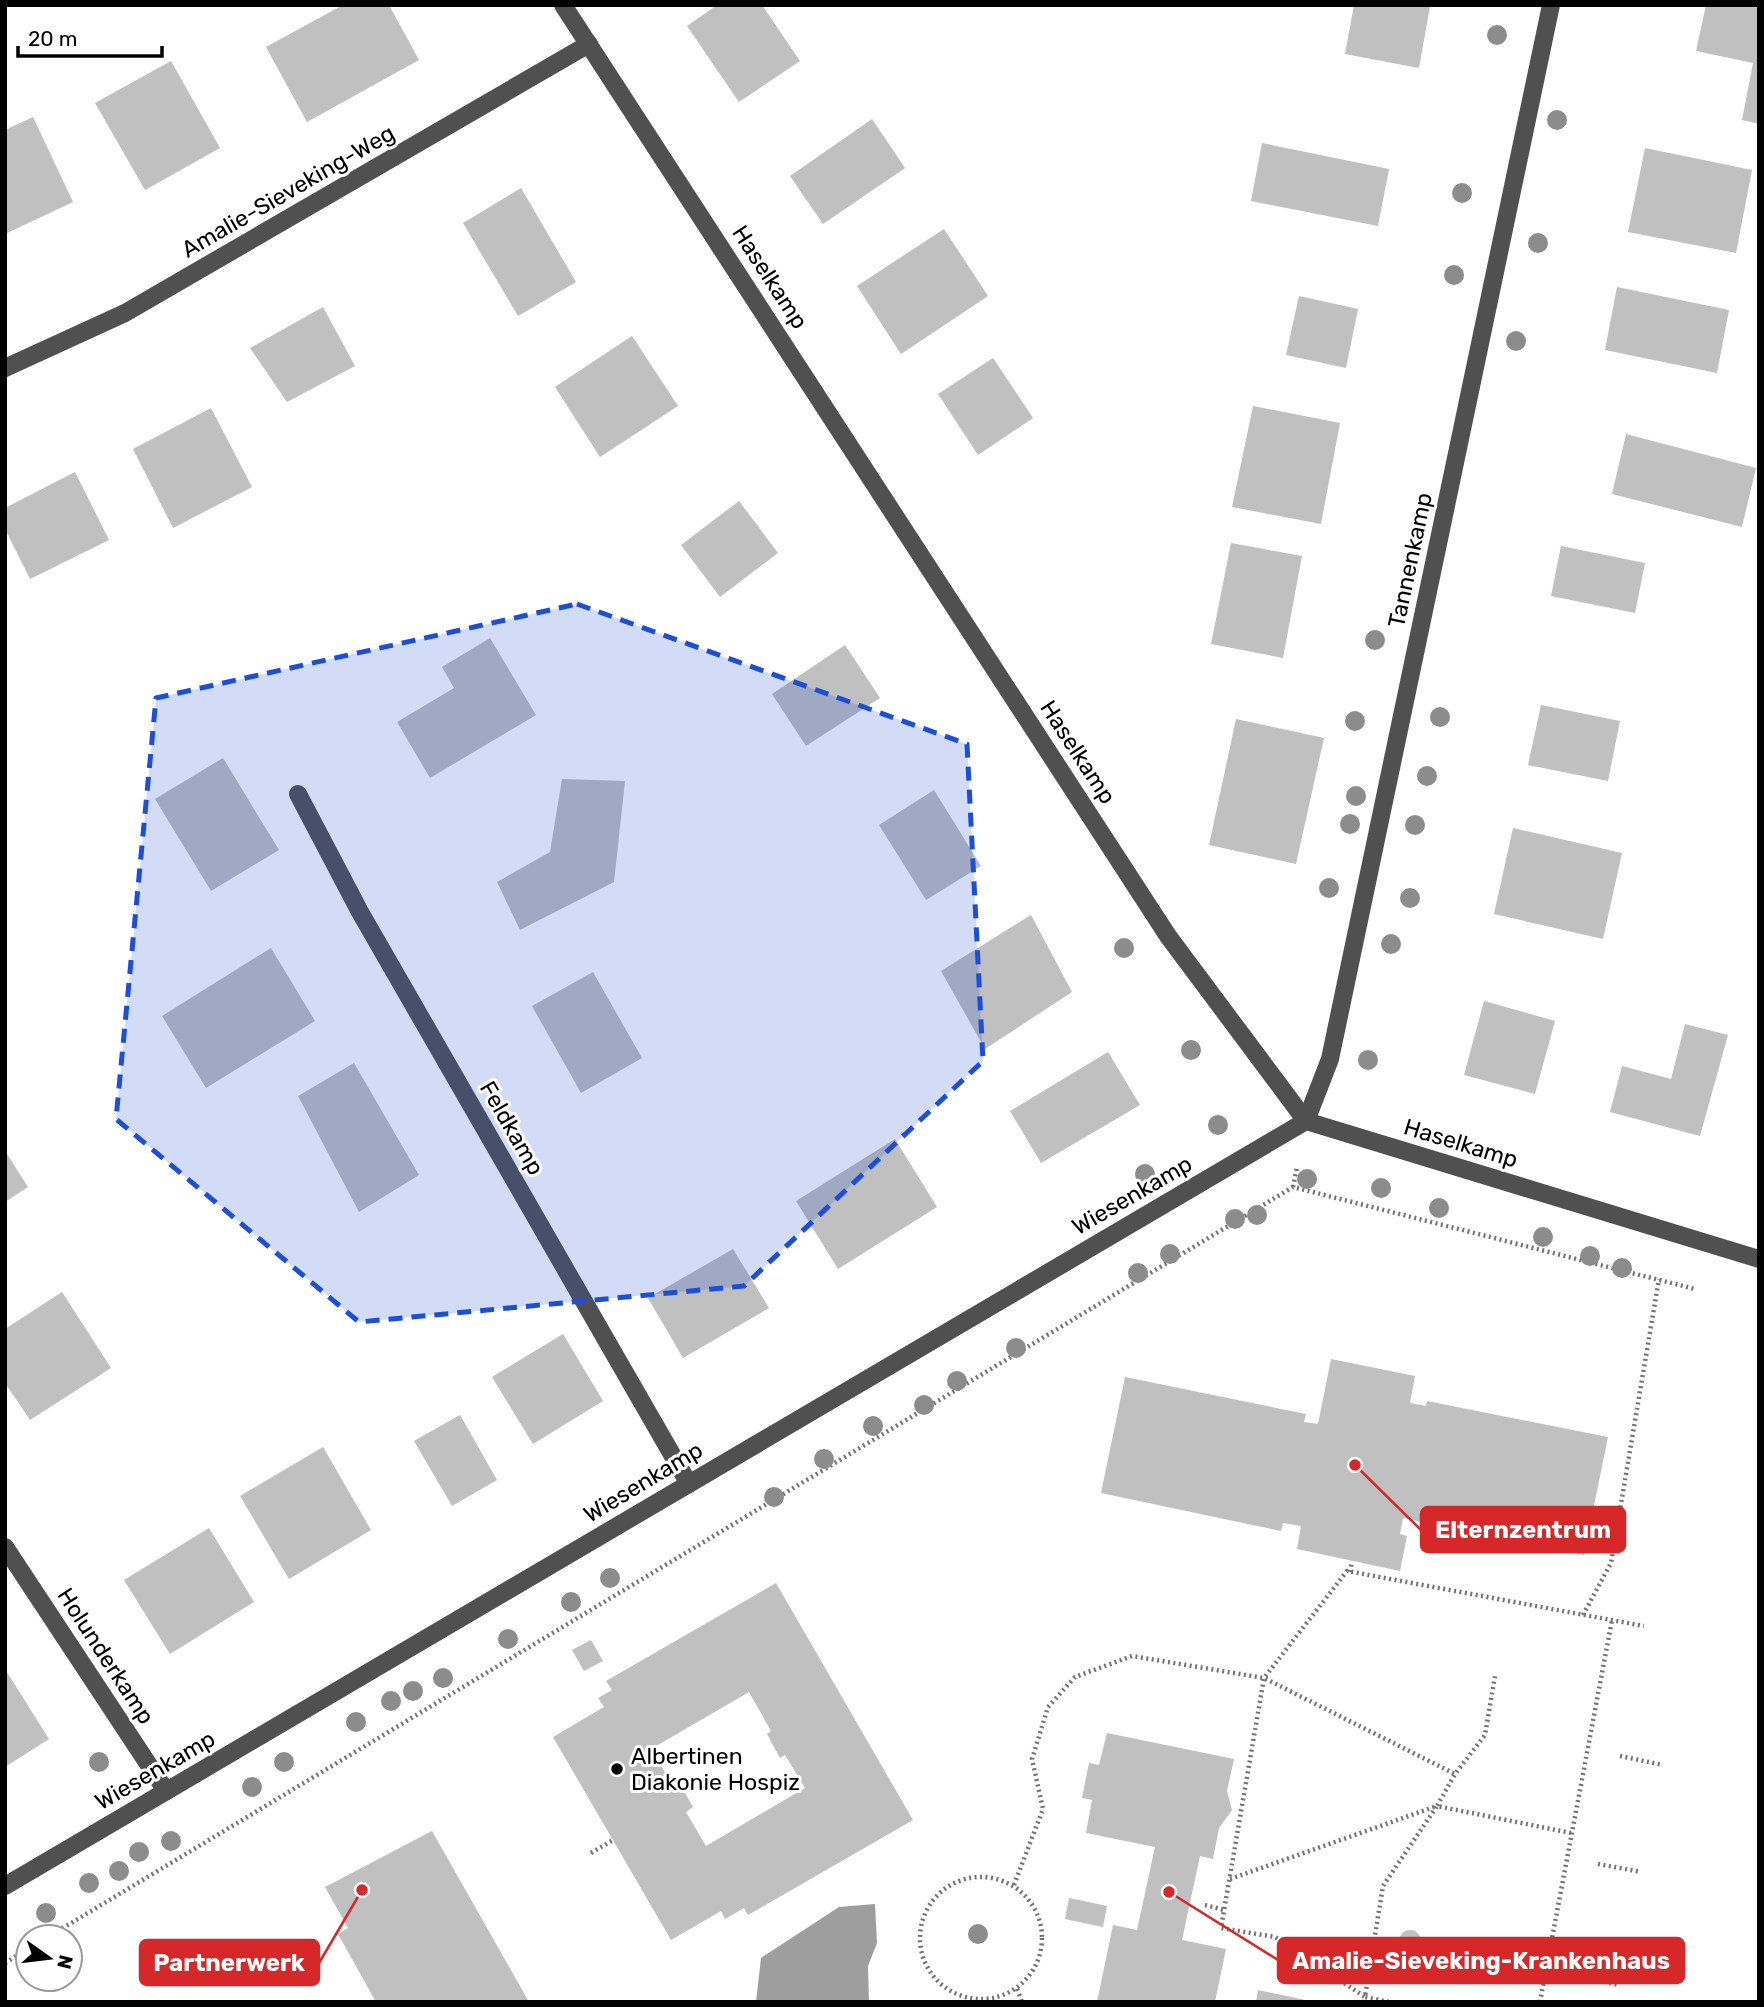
<svg xmlns="http://www.w3.org/2000/svg" width="1764" height="2007" viewBox="0 0 1764 2007" font-family="Rubik,sans-serif">
  <rect width="100%" height="100%" fill="#fff"/>
  <path fill="#9e9e9e" d="M875 1904 877 1943 868 1966 869 2002H756L761 1958 839 1907Z"/>
  <g fill="#c0c0c0" fill-rule="evenodd">
    <path d="M343 5H389L419 60 307 122 266 47Z"/>
    <path d="M717 5H762L800 61 739 102 687 26Z"/>
    <path d="M1354 5 1430 6 1419 68 1345 54Z"/>
    <path d="M1706 5H1759V124L1742 120 1753 63 1696 51Z"/>
    <path d="M171 61 220 148 145 190 95 103Z"/>
    <path d="M33 117 73 202 5 234V130Z"/>
    <path d="M872 119 905 168 823 224 790 176Z"/>
    <path d="M1262 143 1389 169 1378 226 1251 201Z"/>
    <path d="M1645 148 1752 170 1736 253 1628 232Z"/>
    <path d="M521 188 576 282 518 316 463 223Z"/>
    <path d="M944 229 988 296 901 354 857 286Z"/>
    <path d="M1617 287 1729 310 1717 373 1605 350Z"/>
    <path d="M1299 296 1358 309 1346 368 1286 355Z"/>
    <path d="M323 307 355 366 287 402 250 348Z"/>
    <path d="M632 336 678 406 600 457 555 387Z"/>
    <path d="M993 358 1033 418 978 455 938 394Z"/>
    <path d="M1253 406 1340 423 1321 524 1232 507Z"/>
    <path d="M211 408 252 487 173 528 133 449Z"/>
    <path d="M1626 434 1756 468 1742 527 1612 494Z"/>
    <path d="M75 472 109 540 30 579 5 529V508Z"/>
    <path d="M739 501 778 553 720 597 681 545Z"/>
    <path d="M1231 543 1302 556 1283 658 1211 644Z"/>
    <path d="M1561 546 1645 563 1635 613 1551 596Z"/>
    <path d="M490 638 536 715 430 778 397 722 454 688 442 667Z"/>
    <path d="M845 645 880 698 806 746 772 694Z"/>
    <path d="M1541 705 1620 721 1608 781 1528 765Z"/>
    <path d="M1236 719 1324 738 1296 864 1209 845Z"/>
    <path d="M223 758 279 850 211 891 155 799Z"/>
    <path d="M562 779 625 781 614 882 520 930 497 882 550 852Z"/>
    <path d="M934 790 981 866 926 900 879 825Z"/>
    <path d="M1513 828 1622 853 1603 939 1494 914Z"/>
    <path d="M1031 915 1072 992 985 1049 941 971Z"/>
    <path d="M271 948 315 1021 206 1088 162 1016Z"/>
    <path d="M593 972 642 1058 581 1093 532 1006Z"/>
    <path d="M1484 1001 1555 1021 1535 1094 1464 1075Z"/>
    <path d="M1685 1024 1728 1035 1700 1136 1610 1112 1622 1066 1671 1079Z"/>
    <path d="M1108 1052 1140 1105 1041 1163 1010 1111Z"/>
    <path d="M354 1063 419 1175 359 1212 298 1096Z"/>
    <path d="M895 1139 937 1207 838 1269 796 1201Z"/>
    <path d="M5 1151 28 1187 5 1202Z"/>
    <path d="M733 1249 769 1308 683 1358 648 1298Z"/>
    <path d="M62 1292 111 1368 30 1420 5 1383V1329Z"/>
    <path d="M563 1334 603 1401 533 1444 492 1377Z"/>
    <path d="M1331 1359 1415 1376 1410 1403 1426 1406 1427 1401 1608 1437 1584 1555 1403 1518 1400 1534 1407 1536 1400 1571 1297 1549 1301 1526 1283 1523 1281 1531 1101 1493 1125 1377 1306 1414 1304 1422 1318 1424Z"/>
    <path d="M460 1415 497 1480 452 1506 414 1441Z"/>
    <path d="M323 1447 371 1530 289 1579 240 1496Z"/>
    <path d="M209 1528 254 1602 170 1654 124 1580Z"/>
    <path d="M776 1583 913 1820 748 1915 744 1908 725 1919 721 1911 671 1940 553 1737 604 1707 598 1698 612 1690 606 1681ZM749 1692 771 1731 767 1734 780 1758 785 1755 805 1788 706 1846 686 1812 693 1807 678 1781 672 1784 651 1749Z"/>
    <path d="M591 1640 603 1661 584 1671 572 1650Z"/>
    <path d="M5 1669 49 1739 5 1767Z"/>
    <path d="M1107 1733 1234 1759 1227 1791 1232 1810 1219 1828 1213 1859 1200 1856 1182 1940 1226 1949 1215 2002H1097L1113 1925 1137 1930 1155 1847 1086 1833 1092 1800 1082 1798 1089 1763 1099 1765Z"/>
    <path d="M432 1831 529 2002H376L338 1934 348 1928 325 1887Z"/>
    <path d="M1069 1898 1107 1906 1103 1927 1065 1919Z"/>
    <circle cx="1410" cy="1941" r="11"/>
    <path d="M1258 1990 1310 2001V2002H1256Z"/>
  </g>
  <g fill="none" stroke-linecap="round" stroke-linejoin="round">
    <g stroke="#727272" stroke-width="4.5" stroke-dasharray="2 3.5" stroke-linecap="butt">
      <path d="M1293 1187 1297 1167"/>
      <path d="M1350 1572 1352 1561"/>
      <path d="M1583 1615 1611 1563 1659 1279"/>
      <path d="M1620 1756 1663 1765"/>
      <path d="M1571 1833 1437 1806 1383 1886 1365 1997 1275 1937 1221 1928 1264 1678 1347 1571 1644 1626"/>
      <path d="M591 1853 613 1840"/>
      <path d="M1598 1864 1641 1872"/>
      <circle cx="981" cy="1938" r="61"/>
      <path d="M1230 1879 1437 1806 1455 1774 1485 1735 1495 1676"/>
      <path d="M1014 1885 1043 1809 1032 1759 1048 1707 1075 1677 1132 1656 1264 1678 1455 1774"/>
      <path d="M1205 1905 1224 1910"/>
      <path d="M48 1937 1293 1187 1695 1289"/>
      <path d="M1372 1955 1399 1944"/>
      <path d="M5 1963 28 1949"/>
      <path d="M1577 1976 1619 1985"/>
      <path d="M1017 1989 1022 2002"/>
      <path d="M1364 2002 1365 1997 1389 2002"/>
      <path d="M1540 2002 1612 1620"/>
    </g>
    <g stroke="#505050" stroke-width="18">
      <path d="M563 5 1168 936 1306 1121 1759 1259"/>
      <path d="M5 368 125 313 589 44"/>
      <path d="M298 794 360 912 689 1484"/>
      <path d="M1306 1121 1330 1059 1551 5"/>
      <path d="M5 1547 166 1791"/>
      <path d="M5 1886 1306 1121"/>
    </g>
  </g>
  <g fill="#8c8c8c">
    <circle cx="1497" cy="35" r="10"/>
    <circle cx="1557" cy="120" r="10"/>
    <circle cx="1462" cy="193" r="10"/>
    <circle cx="1538" cy="243" r="10"/>
    <circle cx="1454" cy="275" r="10"/>
    <circle cx="1516" cy="341" r="10"/>
    <circle cx="1375" cy="640" r="10"/>
    <circle cx="1440" cy="717" r="10"/>
    <circle cx="1355" cy="721" r="10"/>
    <circle cx="1427" cy="776" r="10"/>
    <circle cx="1356" cy="796" r="10"/>
    <circle cx="1350" cy="824" r="10"/>
    <circle cx="1415" cy="825" r="10"/>
    <circle cx="1329" cy="888" r="10"/>
    <circle cx="1410" cy="898" r="10"/>
    <circle cx="1391" cy="944" r="10"/>
    <circle cx="1124" cy="948" r="10"/>
    <circle cx="1191" cy="1050" r="10"/>
    <circle cx="1368" cy="1060" r="10"/>
    <circle cx="1218" cy="1125" r="10"/>
    <circle cx="1145" cy="1174" r="10"/>
    <circle cx="1307" cy="1179" r="10"/>
    <circle cx="1381" cy="1188" r="10"/>
    <circle cx="1439" cy="1208" r="10"/>
    <circle cx="1257" cy="1215" r="10"/>
    <circle cx="1235" cy="1219" r="10"/>
    <circle cx="1543" cy="1237" r="10"/>
    <circle cx="1170" cy="1254" r="10"/>
    <circle cx="1590" cy="1256" r="10"/>
    <circle cx="1622" cy="1268" r="10"/>
    <circle cx="1138" cy="1273" r="10"/>
    <circle cx="1016" cy="1348" r="10"/>
    <circle cx="957" cy="1381" r="10"/>
    <circle cx="924" cy="1405" r="10"/>
    <circle cx="873" cy="1426" r="10"/>
    <circle cx="824" cy="1459" r="10"/>
    <circle cx="774" cy="1497" r="10"/>
    <circle cx="610" cy="1578" r="10"/>
    <circle cx="571" cy="1602" r="10"/>
    <circle cx="508" cy="1639" r="10"/>
    <circle cx="443" cy="1678" r="10"/>
    <circle cx="413" cy="1691" r="10"/>
    <circle cx="391" cy="1701" r="10"/>
    <circle cx="356" cy="1722" r="10"/>
    <circle cx="99" cy="1762" r="10"/>
    <circle cx="284" cy="1762" r="10"/>
    <circle cx="252" cy="1787" r="10"/>
    <circle cx="171" cy="1841" r="10"/>
    <circle cx="139" cy="1852" r="10"/>
    <circle cx="119" cy="1871" r="10"/>
    <circle cx="89" cy="1883" r="10"/>
    <circle cx="46" cy="1913" r="10"/>
    <circle cx="978" cy="1934" r="10"/>
  </g>
  <path fill="#1d4ed8" fill-opacity="0.2" stroke="#1d4ed8" stroke-width="5" stroke-dasharray="14 9" stroke-linejoin="round" d="M577 604 967 744 983 1061 744 1286 359 1322 116 1119 156 698Z"/>
  <circle fill="#000" stroke="#fff" stroke-width="2.5" cx="617" cy="1769" r="7"/>
  <g text-anchor="middle" stroke-width="6" stroke-linejoin="round" paint-order="stroke">
    <g font-size="23" fill="#000" stroke="#fff">
      <text transform="translate(288 191) rotate(-30)" y="8">Amalie-Sieveking-Weg</text>
      <text transform="translate(770 277) rotate(57)" y="8">Haselkamp</text>
      <text transform="translate(1410 560) rotate(-78)" y="8">Tannenkamp</text>
      <text transform="translate(1078 752) rotate(57)" y="8">Haselkamp</text>
      <text transform="translate(512 1128) rotate(60)" y="8">Feldkamp</text>
      <text transform="translate(1461 1143) rotate(17)" y="8">Haselkamp</text>
      <text transform="translate(1132 1195) rotate(-30)" y="8">Wiesenkamp</text>
      <text transform="translate(643 1482) rotate(-31)" y="8">Wiesenkamp</text>
      <text transform="translate(106 1656) rotate(57)" y="8">Holunderkamp</text>
      <text transform="translate(155 1770) rotate(-30)" y="8">Wiesenkamp</text>
    </g>
    <g font-size="23" fill="#000" stroke="#fff" text-anchor="start">
      <text x="631" y="1764">Albertinen<tspan x="631" dy="26">Diakonie Hospiz</tspan></text>
    </g>
  </g>
  <path fill="none" stroke="#d62828" stroke-width="2.5" d="M1355 1465L1421 1530M1169 1892L1278 1960M362 1890L319 1963"/>
  <g fill="#d62828" stroke="#fff" stroke-width="2.5">
    <circle cx="1355" cy="1465" r="7"/>
    <circle cx="1169" cy="1892" r="7"/>
    <circle cx="362" cy="1890" r="7"/>
  </g>
  <g fill="#d62828" stroke="#d62828" stroke-width="2.5">
    <rect x="1421" y="1507" width="204" height="45" rx="7"/>
    <rect x="1278" y="1938" width="406" height="45" rx="7"/>
    <rect x="140" y="1940" width="179" height="45" rx="7"/>
  </g>
  <g font-size="24" text-anchor="middle" font-weight="bold" fill="#fff">
    <text x="1523" y="1538">Elternzentrum</text>
    <text x="1481" y="1969">Amalie-Sieveking-Krankenhaus</text>
    <text x="229" y="1971">Partnerwerk</text>
  </g>
  <rect width="1764" height="2007" fill="none" stroke="#000000" stroke-width="14"/>
  <g transform="translate(49 1958) rotate(104)"><circle r="33" fill="#ffffff" stroke="#999999" stroke-width="2"/>
  <path d="M0-5L12 26L0 18L-12 26Z" fill="#000000"/>
  <text y="-10" font-size="19" font-weight="bold" text-anchor="middle" fill="#000000">N</text>
  </g>
  <path d="M18 46v10h144v-10" fill="none" stroke="#000000" stroke-width="3.5"/>
  <text x="28" y="46" font-size="21" fill="#000000" stroke="#ffffff" stroke-width="5" paint-order="stroke">20 m</text>
</svg>
